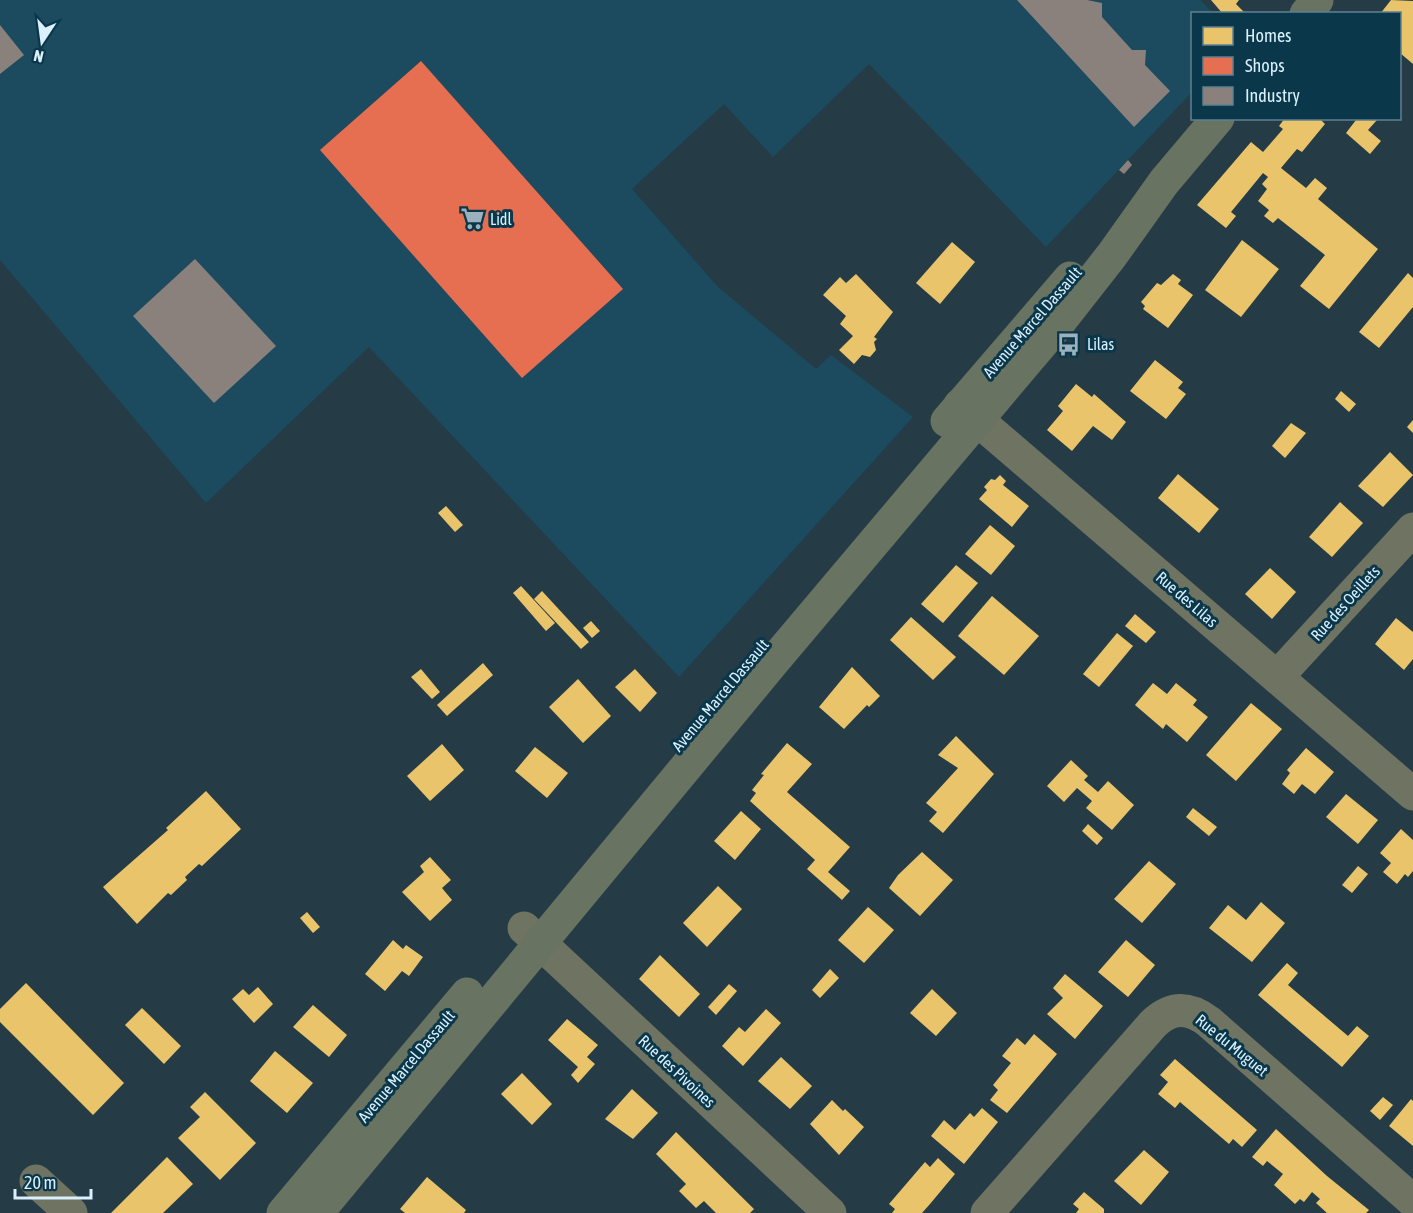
<svg xmlns="http://www.w3.org/2000/svg" width="1413" height="1213" viewBox="0 0 1413 1213" font-family="'Asap Condensed',sans-serif">
  <rect width="100%" height="100%" fill="#253c47"/>
  <path fill="#1c4a5e" d="M0 0H1200L1213 13 1192 14V92L1046 247 869 64 773 157 724 104 632 189 718 287 816 369 831 355 913 417 679 677 369 347 206 503 0 260Z"/>
  <g fill="#e9c46a">
    <path d="M1211 0H1239L1236 4 1246 14H1223Z"/>
    <path d="M1391 0 1413 1V64L1400 53V14H1380Z"/>
    <path d="M1285 118H1319L1325 124 1302 152 1297 149 1281 168 1306 188 1315 178 1327 188 1318 199 1378 249 1329 309 1300 286 1325 255 1278 218 1273 223 1264 216 1269 210 1258 201 1267 189 1262 184 1268 177 1263 173 1231 212 1236 216 1226 228 1197 205 1251 142 1263 152 1283 129 1279 126Z"/>
    <path d="M1354 118 1377 120 1368 130 1381 141 1370 154 1346 133 1356 120Z"/>
    <path d="M1242 240 1279 269 1241 317 1205 290Z"/>
    <path d="M952 242 975 262 940 304 916 283Z"/>
    <path d="M1408 273 1413 278V307L1379 348 1359 332Z"/>
    <path d="M856 274 893 312 874 337 877 339 874 342 876 350 870 357 862 355 854 364 839 350 853 336 840 324 846 316 823 295 840 277 846 283Z"/>
    <path d="M1173 274 1181 280 1178 284 1193 295 1168 328 1143 309 1145 306 1141 302 1157 283 1161 285Z"/>
    <path d="M1155 360 1183 382 1178 388 1186 394 1166 419 1130 391Z"/>
    <path d="M1076 384 1092 397 1094 394 1126 422 1112 440 1093 426 1072 451 1047 430 1063 411 1058 406Z"/>
    <path d="M1341 391 1356 404 1349 412 1335 399Z"/>
    <path d="M1413 420V433L1407 427Z"/>
    <path d="M1291 423 1306 433 1285 458 1272 446Z"/>
    <path d="M1390 452 1413 475 1383 507 1358 486Z"/>
    <path d="M1178 474 1219 509 1199 533 1158 498Z"/>
    <path d="M1000 475 1006 481 1003 485 1029 506 1012 527 979 499 987 490 984 487 991 479 995 480Z"/>
    <path d="M1340 502 1363 523 1332 557 1309 537Z"/>
    <path d="M446 506 463 525 455 532 438 513Z"/>
    <path d="M990 525 1015 546 991 575 965 554Z"/>
    <path d="M956 565 978 583 943 623 921 604Z"/>
    <path d="M1270 568 1296 592 1272 619 1245 594Z"/>
    <path d="M521 586 555 623 546 631 513 593Z"/>
    <path d="M542 591 589 642 581 649 534 599Z"/>
    <path d="M992 596 1039 636 1004 675 958 636Z"/>
    <path d="M1135 614 1156 632 1146 643 1125 626Z"/>
    <path d="M911 617 956 657 933 680 890 640Z"/>
    <path d="M1396 618 1413 632V659L1404 670 1375 644Z"/>
    <path d="M591 621 600 631 592 638 583 628Z"/>
    <path d="M1117 633 1133 646 1099 687 1083 674Z"/>
    <path d="M483 663 493 675 447 716 437 705Z"/>
    <path d="M852 667 880 696 869 707 867 705 844 729 819 707Z"/>
    <path d="M421 669 440 692 432 699 411 677Z"/>
    <path d="M635 669 657 693 640 712 615 687Z"/>
    <path d="M578 679 611 716 583 743 549 707Z"/>
    <path d="M1153 683 1167 694 1176 683 1197 700 1193 705 1208 717 1187 742 1166 724 1163 729 1135 705Z"/>
    <path d="M1251 703 1282 729 1236 781 1206 755Z"/>
    <path d="M956 736 994 774 943 833 929 821 937 812 926 803 958 768 938 755Z"/>
    <path d="M787 743 812 764 787 792 850 847 828 872 850 891 842 900 807 869 815 860 750 801 756 793 752 790 764 775 761 774Z"/>
    <path d="M442 744 464 770 430 801 407 776Z"/>
    <path d="M535 747 568 773 547 798 515 771Z"/>
    <path d="M1306 748 1334 772 1315 794 1302 784 1294 794 1282 784 1290 773 1287 770Z"/>
    <path d="M1071 760 1088 776 1084 780 1098 792 1108 781 1134 805 1112 830 1086 808 1092 801 1077 788 1064 802 1047 786Z"/>
    <path d="M206 791 241 829 202 866 199 864 185 877 187 880 171 895 168 893 137 924 103 887 168 830 166 828Z"/>
    <path d="M1346 794 1378 820 1358 844 1326 817Z"/>
    <path d="M1193 808 1217 827 1209 836 1186 817Z"/>
    <path d="M741 811 761 829 735 860 714 841Z"/>
    <path d="M1088 824 1103 838 1097 845 1082 831Z"/>
    <path d="M1401 829 1413 840V871L1408 877 1405 874 1397 884 1383 872 1391 863 1380 853Z"/>
    <path d="M922 852 953 880 920 916 889 888 898 875Z"/>
    <path d="M430 857 451 880 442 888 452 900 430 921 402 892 424 872 420 866Z"/>
    <path d="M1149 861 1176 884 1142 923 1114 899Z"/>
    <path d="M1358 866 1368 874 1352 893 1342 885Z"/>
    <path d="M718 886 742 909 707 947 683 923Z"/>
    <path d="M1261 902 1285 923 1252 962 1209 928 1228 905 1246 920Z"/>
    <path d="M868 907 894 930 864 963 838 940Z"/>
    <path d="M307 912 320 927 313 933 300 918Z"/>
    <path d="M393 940 403 949 406 945 423 957 409 976 402 971 385 991 365 974Z"/>
    <path d="M1126 940 1155 965 1128 997 1098 972Z"/>
    <path d="M660 955 700 994 679 1017 639 979Z"/>
    <path d="M1287 963 1298 973 1288 985 1348 1036 1357 1026 1369 1036 1342 1067 1258 995Z"/>
    <path d="M830 969 839 978 820 998 812 990Z"/>
    <path d="M1065 974 1103 1006 1075 1039 1047 1014 1063 998 1053 988Z"/>
    <path d="M26 983 124 1083 93 1115 0 1022V1009Z"/>
    <path d="M729 984 737 991 716 1015 708 1007Z"/>
    <path d="M258 987 273 1004 254 1023 232 999 243 989 249 995Z"/>
    <path d="M932 989 957 1013 936 1036 910 1013Z"/>
    <path d="M313 1005 347 1035 329 1057 293 1027Z"/>
    <path d="M142 1008 181 1046 164 1064 125 1025Z"/>
    <path d="M766 1009 781 1023 743 1066 722 1046 739 1027 745 1032Z"/>
    <path d="M567 1019 598 1045 587 1057 595 1064 578 1083 571 1075 578 1067 548 1040Z"/>
    <path d="M1034 1034 1057 1054 1007 1113 990 1100 998 1090 993 1085 1011 1063 1002 1056 1017 1038 1025 1045Z"/>
    <path d="M275 1051 313 1083 287 1113 250 1081Z"/>
    <path d="M781 1057 812 1086 790 1109 758 1081Z"/>
    <path d="M1175 1059 1257 1130 1242 1147 1233 1139 1229 1144 1180 1102 1175 1108 1158 1094 1168 1082 1160 1075Z"/>
    <path d="M522 1073 552 1104 532 1125 501 1094Z"/>
    <path d="M632 1089 658 1113 633 1139 605 1119Z"/>
    <path d="M205 1092 256 1143 220 1180 178 1138 200 1117 190 1107Z"/>
    <path d="M1383 1097 1393 1105 1380 1120 1370 1111Z"/>
    <path d="M1411 1099 1413 1101V1146L1389 1126Z"/>
    <path d="M832 1100 843 1111 845 1109 864 1127 839 1155 810 1124Z"/>
    <path d="M982 1108 998 1122 964 1164 931 1136 944 1120 955 1130 970 1113 974 1117Z"/>
    <path d="M1276 1129 1327 1176 1369 1210 1366 1213H1327L1316 1203 1320 1199 1312 1192 1304 1202 1300 1199 1295 1204 1274 1185 1283 1174 1267 1161 1263 1166 1252 1157Z"/>
    <path d="M676 1132 754 1209 750 1213H716L704 1201 696 1208 679 1191 686 1184 656 1154Z"/>
    <path d="M1144 1150 1169 1172 1141 1205 1114 1181Z"/>
    <path d="M167 1157 193 1184 163 1213H111Z"/>
    <path d="M938 1158 955 1174 930 1204 922 1213H892L895 1209 889 1204 925 1162 930 1167Z"/>
    <path d="M427 1177 466 1210 464 1213H405L400 1209Z"/>
    <path d="M1084 1192 1104 1209V1213H1076L1079 1209 1073 1204Z"/>
  </g>
  <path fill="#e76f51" d="M421 61 623 289 522 378 320 150Z"/>
  <g fill="#8a817c">
    <path d="M1017 0H1087L1102 3V17L1132 50H1146L1145 65 1170 91 1134 127Z"/>
    <path d="M0 25 24 55 0 74Z"/>
    <path d="M1128 160 1132 165 1124 174 1119 170Z"/>
    <path d="M195 259 276 346 214 403 133 316Z"/>
  </g>
  <g fill="none" stroke-linecap="round" stroke-linejoin="round">
    <g stroke="#6f7362" stroke-width="33">
      <path d="M960 405 1413 794"/>
      <path d="M1277 677 1413 529"/>
      <path d="M524 928 830 1213"/>
      <path d="M36 1181 71 1213"/>
      <path d="M987 1213 1153 1024C1172 1006 1189 1007 1209 1022L1413 1201"/>
    </g>
    <g stroke="#687361" stroke-width="33">
      <path d="M1306 14 1317 0"/>
      <path d="M947 421 1070 278"/>
      <path d="M283 1213 467 994"/>
      <path d="M317 1213 773 662 1054 329 1112 255 1164 182 1218 118"/>
    </g>
  </g>
  <defs>
    <symbol id="supermarket-bare" viewBox="-9 -9 18 18"><path d="M-6-5.5h2.5l.6 2H6L4.5 2H-2.5L-4.4-4H-6ZM-1.5 3.2a1.3 1.3 0 1 0 .1 0ZM3 3.2a1.3 1.3 0 1 0 .1 0Z" fill="#9bb1bd" stroke="#0a374a" stroke-width="2.5" paint-order="stroke"/></symbol>
    <symbol id="bus-bare" viewBox="-9 -9 18 18"><path d="M-5-6H5V4H4V6H2V4H-2V6H-4V4H-5ZM-3.5-4V0h7V-4ZM-3.5 1.2v1.5H-2V1.2ZM2 1.2v1.5H3.5V1.2Z" fill="#9bb1bd" stroke="#0a374a" stroke-width="2.5" paint-order="stroke"/></symbol>
  </defs>
  <g fill-rule="evenodd">
    <use href="#supermarket-bare" x="456" y="202" width="33" height="33"/>
    <use href="#bus-bare" x="1052" y="328" width="33" height="33"/>
  </g>
  <g text-anchor="middle" stroke-width="6" stroke-linejoin="round" paint-order="stroke">
    <g font-size="16" fill="#daf0fd" stroke="#0a374a" text-anchor="start">
      <text x="490" y="225">Lidl</text>
      <text x="1087" y="350">Lilas</text>
    </g>
    <g font-size="16" fill="#daf0fd" stroke="#0a374a">
      <text transform="translate(1032 322) rotate(-49)" y="6">Avenue Marcel Dassault</text>
      <text transform="translate(1187 599) rotate(41)" y="6">Rue des Lilas</text>
      <text transform="translate(1345 603) rotate(-48)" y="6">Rue des Oeillets</text>
      <text transform="translate(720 695) rotate(-50)" y="6">Avenue Marcel Dassault</text>
      <text transform="translate(1232 1045) rotate(39)" y="6">Rue du Muguet</text>
      <text transform="translate(406 1066) rotate(-50)" y="6">Avenue Marcel Dassault</text>
      <text transform="translate(677 1071) rotate(43)" y="6">Rue des Pivoines</text>
    </g>
  </g>
  <rect x="1191" y="12" width="210" height="108" fill="#0a374a" stroke="#5d8192" stroke-width="1.5"/>
  <rect x="1203" y="27" width="30" height="18" fill="#e9c46a" stroke="#5d8192" stroke-width="1.5"/>
  <text x="1245" y="42" font-size="18" fill="#daf0fd">Homes</text>
  <rect x="1203" y="57" width="30" height="18" fill="#e76f51" stroke="#5d8192" stroke-width="1.5"/>
  <text x="1245" y="72" font-size="18" fill="#daf0fd">Shops</text>
  <rect x="1203" y="87" width="30" height="18" fill="#8a817c" stroke="#5d8192" stroke-width="1.5"/>
  <text x="1245" y="102" font-size="18" fill="#daf0fd">Industry</text>
  <g transform="translate(42 42) rotate(193)" stroke="#0a374a" stroke-width="4.5" paint-order="stroke">
  <path d="M0-4.5L10 22L0 15L-10 22Z" fill="#daf0fd"/>
  <text y="-9" font-size="16" font-weight="bold" text-anchor="middle" fill="#daf0fd">N</text>
  </g>
  <path d="M15 1189v9h76v-9" fill="none" stroke="#daf0fd" stroke-width="3"/>
  <text x="24" y="1189" font-size="18" fill="#daf0fd" stroke="#0a374a" stroke-width="4.5" paint-order="stroke">20 m</text>
</svg>
